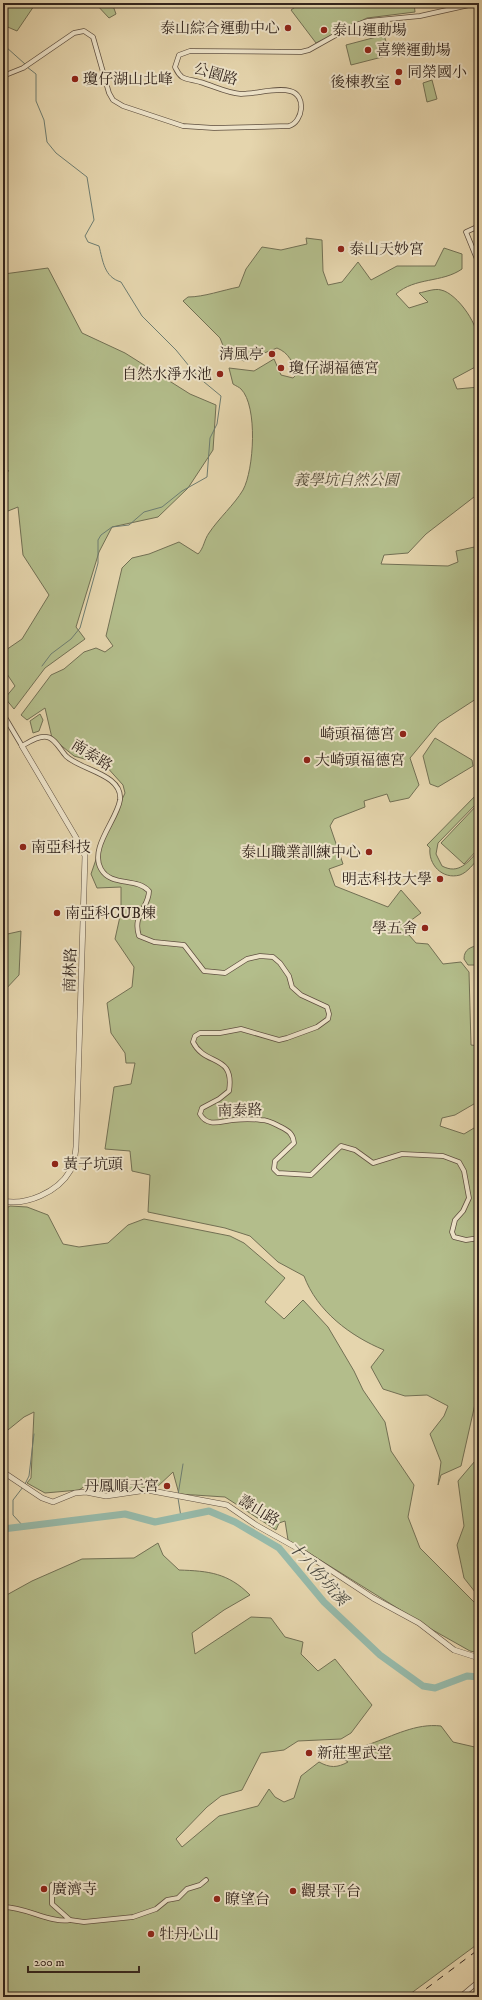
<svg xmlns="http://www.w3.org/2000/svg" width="482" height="2000" viewBox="0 0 482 2000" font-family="'IM FELL DW Pica','Noto Serif TC',serif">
  <rect width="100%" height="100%" fill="#e5d5ad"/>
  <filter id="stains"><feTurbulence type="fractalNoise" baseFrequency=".005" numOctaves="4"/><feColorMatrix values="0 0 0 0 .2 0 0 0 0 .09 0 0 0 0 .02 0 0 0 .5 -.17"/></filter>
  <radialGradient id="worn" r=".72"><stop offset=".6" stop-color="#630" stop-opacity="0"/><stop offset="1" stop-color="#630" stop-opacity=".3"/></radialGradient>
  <g fill="#b3bd8b" stroke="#727054">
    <path d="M3 3H36L17 31 3 25Z"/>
    <path d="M95 3H112L116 14 109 18Z"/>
    <path d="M301 3H414L415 12 367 18 316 43 291 10Z"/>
    <path d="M384 35 390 55 351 65 346 45Z"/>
    <path d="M432 80 437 99 427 102 423 83Z"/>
    <path d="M306 238 322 240 323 271 328 285 342 282 358 262 371 280 397 266H435L444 248 462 254V269C442 283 415 277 396 294L409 308 428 302 419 293C425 292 435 288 441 290 457 293 482 328 477 344L479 348V365L453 379 457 389 479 387V499L474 497 426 534 408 553 384 555 381 564 448 566 458 562 456 551 479 546V697L439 723 410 758 419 785 409 798 390 802 387 794 364 801 365 807 334 819 330 826 343 864 329 869 335 886 388 907 401 890 421 913 402 927 416 943 428 944 443 964 461 962 469 972 471 1045 479 1046V1101L455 1115 442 1118 440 1126 464 1134 479 1125V1401L475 1404 461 1466 441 1475 438 1485 441 1462 430 1434 444 1416 448 1406 427 1395 405 1396 383 1389 371 1367 384 1350C350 1336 317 1311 304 1276L278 1262 250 1236 225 1228 148 1212 150 1175 132 1171 130 1151 105 1149 114 1087 131 1084 135 1063H126L125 1053 111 1033 107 1003 132 987 134 967 115 939 121 912V887L97 888 91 874 101 845 125 793 123 785 105 765 74 756 52 738 45 708 27 720 21 715 51 675 64 669 84 652 96 648 105 652 113 646 106 636 122 568 132 558 149 554 179 542 198 554C204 548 204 540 209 533 219 518 234 505 243 490 254 470 258 406 241 389 239 387 236 386 233 384L229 368 254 371 274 359 281 375 293 378 296 375C293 362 289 353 277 348L244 361 226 353 220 338 183 301 188 297C204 297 223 290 239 287L246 269 262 247 281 250 307 244Z"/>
    <path d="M48 268 82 333 125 353 190 394 216 405 213 450 188 488 158 517 112 527 99 552 76 627 85 639 45 668 14 709 5 698 15 686 3 668V652L22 639 49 595 23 555 18 507 3 513V470L9 471 3 468V272L4 274Z"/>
    <path d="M40 714 43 720 39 731 33 733 30 721Z"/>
    <path d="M435 738 472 760 473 766 438 787 430 784 423 756Z"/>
    <path d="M479 792V801L438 843 436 854 442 866C459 875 468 862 479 850V858C473 864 468 872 460 875 442 880 428 864 430 848L427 845Z"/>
    <path d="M478 804 479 848 464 864 441 843Z"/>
    <path d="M21 931 19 975 3 992V935Z"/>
    <path d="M479 945V965H468L464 959C464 949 471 947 479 945Z"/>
    <path d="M10 1206 27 1207 48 1215 63 1244 79 1247 108 1243 128 1225 144 1219 230 1236 244 1243 285 1278 265 1302 284 1319 303 1300 328 1327 354 1371 363 1390 385 1422 391 1451 414 1485 408 1517 420 1548 479 1607V1653L470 1651 431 1629 288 1540 285 1521 279 1523 276 1530 225 1497 179 1494 173 1472 156 1488 113 1492 105 1485 91 1482 79 1490 45 1493 27 1483 31 1478 34 1412 24 1417 3 1434V1210Z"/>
    <path d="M479 1429V1597L464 1578 457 1545 464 1526 458 1481 475 1461Z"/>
    <path d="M158 1543 163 1555 179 1570C209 1571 228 1573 250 1595L224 1610 192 1633 195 1654 251 1617 271 1618 285 1637 303 1642 301 1654 318 1671 335 1659 372 1705 351 1733 341 1739 298 1741 284 1750 261 1753 242 1790 221 1796 207 1807 176 1839 182 1847 219 1816 258 1806 269 1789 275 1797 284 1802 294 1798 301 1776 319 1762C330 1768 337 1768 348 1762L339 1756C347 1746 360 1749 370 1744 393 1736 416 1723 441 1726L453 1742 479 1748V1943L406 1997H3V1597L32 1581 82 1559 134 1558Z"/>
  </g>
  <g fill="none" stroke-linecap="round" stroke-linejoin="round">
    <g stroke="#6e7d71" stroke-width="1">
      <path d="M3 46 6 47 25 64"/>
      <path d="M27 67 36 74V101L44 120 47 142 56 153 87 177 94 220 85 236 88 242 99 246C103 261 104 277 121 282L142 316 176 350 198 377 221 396 217 424 210 438 207 477 182 491 162 507 144 512 129 525 112 527 101 535 98 540V563L80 628 71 639 51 654 42 666"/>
      <path d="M476 697 479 696"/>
      <path d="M25 1484 29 1476 34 1434"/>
      <path d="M23 1487 13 1500V1515L24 1527"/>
      <path d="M178 1495 183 1464"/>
      <path d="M178 1498 181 1517"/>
    </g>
    <g stroke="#96b9a9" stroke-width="7">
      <path d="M3 1529 125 1514 155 1522 209 1511 235 1522 279 1548 324 1602 380 1655 423 1686 435 1688 467 1676 479 1677"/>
      <path d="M477 1997 479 1995"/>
    </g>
    <defs>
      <g id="minor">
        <path d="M3 76 23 68 74 33 84 31 93 37 109 93 113 100 123 106 183 126 214 128 289 126C303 122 307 95 290 91 277 87 256 94 241 94 227 93 214 86 200 82 194 80 187 80 182 77 178 74 177 71 175 67L179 55 190 51 301 52 309 50 350 27 368 21 420 16 478 3"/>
        <path d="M479 226 466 232 479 264"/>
        <path d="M3 714 22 746C29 742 39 735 47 737 55 738 61 751 66 756 80 770 123 774 120 800 117 820 89 848 101 869 111 887 136 877 149 891 149 908 132 914 139 936L154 942 184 945 204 971 225 973 247 959 260 956 273 957 280 963 289 976 292 987 301 995 327 1007 329 1014 328 1019 317 1027 287 1038 279 1040 241 1029 220 1033H200L195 1036 193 1042C205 1067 235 1053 229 1091L219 1099 202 1108 200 1114C208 1128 221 1121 233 1120 242 1119 253 1119 261 1120 269 1120 275 1124 281 1127 289 1131 293 1134 294 1143L275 1161 274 1169 278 1173 311 1175 341 1146 355 1150 373 1163 402 1154 443 1156 459 1162 464 1171 469 1198 463 1211 455 1220 452 1232 454 1237 466 1240 479 1238"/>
        <path d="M3 1907C23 1906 52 1924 70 1920L52 1904V1885"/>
        <path d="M70 1920 84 1922 133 1917 156 1909 167 1900 178 1898 187 1889 200 1885 206 1880"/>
        <path d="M460 1997 479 1981"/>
      </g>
      <g id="tertiary">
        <path d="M3 1201C26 1206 58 1192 70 1171 75 1164 75 1155 76 1147L85 856 81 846 22 746"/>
        <path d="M3 1472 42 1498 53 1502 75 1493 86 1492 106 1496 147 1490 227 1505 256 1525 297 1548 373 1598 419 1623 454 1650 479 1658"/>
      </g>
    </defs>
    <use href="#minor" stroke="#5f5041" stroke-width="5.5"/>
    <use href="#tertiary" stroke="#5f5041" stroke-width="6"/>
    <use href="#minor" stroke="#eee4ca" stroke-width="4"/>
    <use href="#tertiary" stroke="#eee4ca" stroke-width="5"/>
    <path stroke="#32241d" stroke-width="1" stroke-dasharray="7 7" stroke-linecap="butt" d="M415 1997 479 1949"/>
  </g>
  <g fill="#8f2418" stroke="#eee4ca" stroke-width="1.5">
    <circle cx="288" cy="28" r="4"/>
    <circle cx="324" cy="30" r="4"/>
    <circle cx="368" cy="50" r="4"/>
    <circle cx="399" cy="72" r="4"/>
    <circle cx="75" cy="79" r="4"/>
    <circle cx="398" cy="82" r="4"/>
    <circle cx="341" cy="249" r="4"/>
    <circle cx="272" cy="354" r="4"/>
    <circle cx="281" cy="368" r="4"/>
    <circle cx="220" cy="374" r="4"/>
    <circle cx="403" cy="734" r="4"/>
    <circle cx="307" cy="760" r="4"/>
    <circle cx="23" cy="847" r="4"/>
    <circle cx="369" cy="852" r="4"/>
    <circle cx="440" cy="879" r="4"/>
    <circle cx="57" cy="913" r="4"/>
    <circle cx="425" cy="928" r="4"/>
    <circle cx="55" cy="1164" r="4"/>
    <circle cx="167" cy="1486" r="4"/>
    <circle cx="309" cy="1753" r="4"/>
    <circle cx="44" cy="1889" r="4"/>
    <circle cx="293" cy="1891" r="4"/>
    <circle cx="217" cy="1899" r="4"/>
    <circle cx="151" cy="1934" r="4"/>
  </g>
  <g text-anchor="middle" stroke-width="4" stroke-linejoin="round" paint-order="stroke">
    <g font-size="15" fill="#32241d" stroke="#eee4ca" text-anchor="start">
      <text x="280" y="33" text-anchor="end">泰山綜合運動中心</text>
      <text x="332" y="35">泰山運動場</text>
      <text x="376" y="55">喜樂運動場</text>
      <text x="407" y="77">同榮國小</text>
      <text x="83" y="84">瓊仔湖山北峰</text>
      <text x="390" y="87" text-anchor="end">後棟教室</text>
      <text x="349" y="254">泰山天妙宮</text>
      <text x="264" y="359" text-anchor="end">清風亭</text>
      <text x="289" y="373">瓊仔湖福德宮</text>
      <text x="212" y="379" text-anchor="end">自然水淨水池</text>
      <text x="395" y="739" text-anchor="end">崎頭福德宮</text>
      <text x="315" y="765">大崎頭福德宮</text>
      <text x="31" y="852">南亞科技</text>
      <text x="361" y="857" text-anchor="end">泰山職業訓練中心</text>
      <text x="432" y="884" text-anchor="end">明志科技大學</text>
      <text x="65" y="918">南亞科CUB棟</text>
      <text x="417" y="933" text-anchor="end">學五舍</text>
      <text x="63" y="1169">黃子坑頭</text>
      <text x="159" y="1491" text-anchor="end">丹鳳順天宮</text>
      <text x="317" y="1758">新莊聖武堂</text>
      <text x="52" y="1894">廣濟寺</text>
      <text x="301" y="1896">觀景平台</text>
      <text x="225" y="1904">瞭望台</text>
      <text x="159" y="1939">牡丹心山</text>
    </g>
    <g font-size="15" fill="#32241d" stroke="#eee4ca">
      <text transform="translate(216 74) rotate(16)" y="5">公園路</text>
      <text transform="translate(92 755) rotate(32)" y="5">南泰路</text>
      <text transform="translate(70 970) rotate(-88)" y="5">南林路</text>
      <text transform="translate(240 1110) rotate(-1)" y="5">南泰路</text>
      <text transform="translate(259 1510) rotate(31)" y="5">壽山路</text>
    </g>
    <g font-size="15" font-style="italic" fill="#524a38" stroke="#eee4ca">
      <text x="346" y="485">義學坑自然公園</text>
    </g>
    <g font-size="16" font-style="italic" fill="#4b4940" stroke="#eee4ca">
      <text transform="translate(319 1573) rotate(48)" y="6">十八份坑溪</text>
    </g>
  </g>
  <rect width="482" height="2000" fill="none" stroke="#e5d5ad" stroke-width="16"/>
  <rect x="4" y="4" width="474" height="1992" fill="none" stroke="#32241d" stroke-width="2"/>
  <rect x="8" y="8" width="466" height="1984" fill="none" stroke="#32241d"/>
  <path d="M28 1966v6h111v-6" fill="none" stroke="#32241d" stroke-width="2"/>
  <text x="34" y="1966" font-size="12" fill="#32241d" stroke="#eee4ca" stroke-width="3" paint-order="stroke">200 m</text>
  <rect width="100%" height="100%" filter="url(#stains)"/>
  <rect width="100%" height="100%" fill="url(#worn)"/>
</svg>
